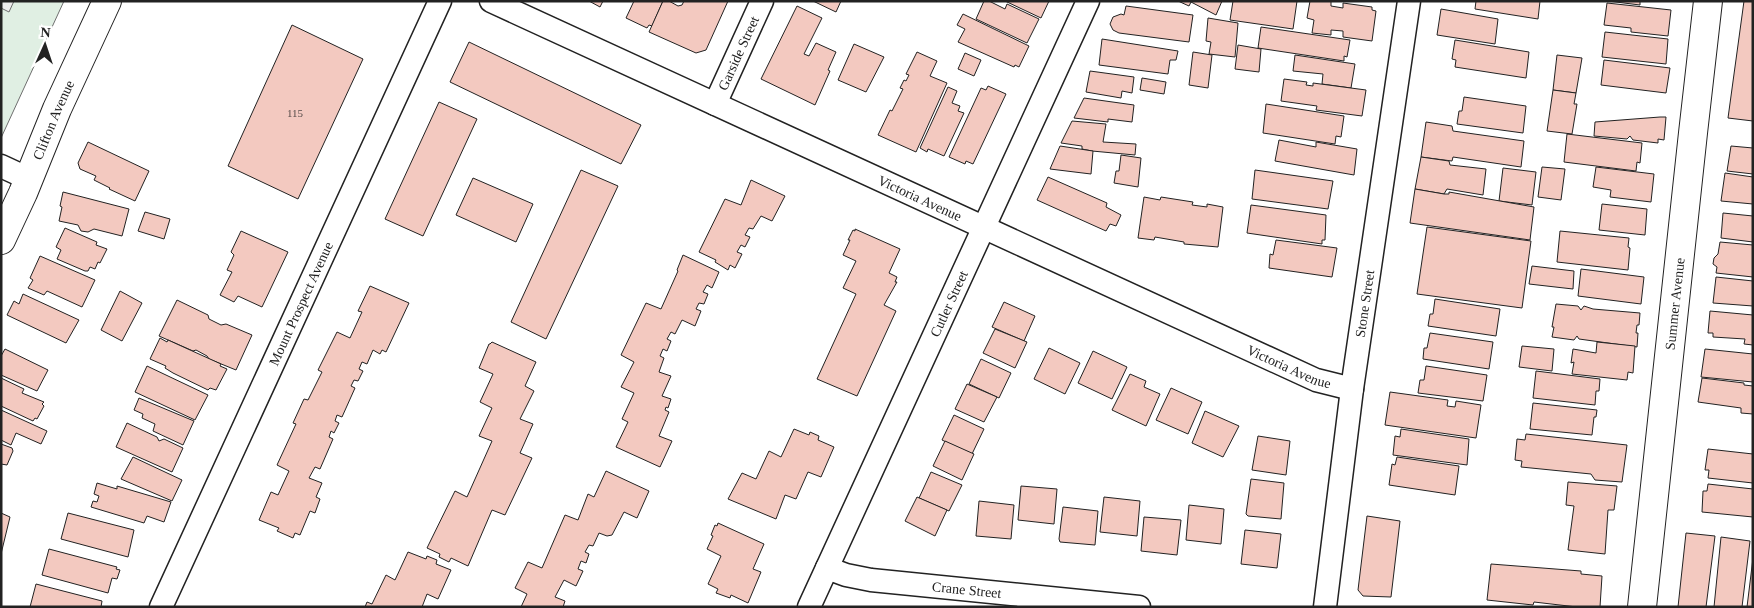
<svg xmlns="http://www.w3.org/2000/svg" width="1754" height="608" viewBox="0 0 1754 608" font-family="Georgia,serif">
  <rect width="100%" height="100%" fill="#fff"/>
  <path fill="#e0efe3" stroke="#6f6f6f" d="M1 1H64L1 138Z"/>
  <path fill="#ededed" stroke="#6f6f6f" d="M1 1H14L9 12 1 8Z"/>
  <g fill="#f3c9c0" stroke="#222">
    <path d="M589 1H603L600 7Z"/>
    <path d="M634 1H663L652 26 649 25 647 28 626 18Z"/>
    <path d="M663 1H669L678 6 682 5 684 1H728L706 50 696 53 649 32Z"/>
    <path d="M813 1H841L836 12Z"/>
    <path d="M984 1H989L1005 9 1007 4 1039 19 1027 43 976 19Z"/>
    <path d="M1005 1H1049L1041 18Z"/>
    <path d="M1178 1H1222L1216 15 1191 2 1189 6Z"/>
    <path d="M1233 1H1297L1293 29 1230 20Z"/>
    <path d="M1310 1H1331V6L1343 8V3L1372 7V10L1376 11 1372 41 1343 37V31L1331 30V35L1312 33 1314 20 1307 18Z"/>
    <path d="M1476 1H1540L1538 19 1475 9Z"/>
    <path d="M1608 1H1640V5Z"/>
    <path d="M1744 1H1753V121L1728 118Z"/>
    <path d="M1607 3 1671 10 1668 36 1631 32V28L1604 25Z"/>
    <path d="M797 6 822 18 804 54 809 56 816 43 836 52 828 70 830 71 815 105 761 79Z"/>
    <path d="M1126 6 1193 15 1189 42 1119 33 1113 30 1110 24 1113 17 1121 14 1124 15Z"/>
    <path d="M1441 9 1498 19 1495 44 1437 35Z"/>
    <path d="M963 14 1029 46 1019 67 1015 65 1014 67 958 42 965 29 957 25Z"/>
    <path d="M1208 18 1238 23 1235 57 1209 54 1211 42 1206 41Z"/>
    <path d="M292 25 363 59 298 199 228 166Z"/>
    <path d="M1261 27 1350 40 1347 57 1344 56V61L1258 48Z"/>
    <path d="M1605 32 1668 39 1666 64 1602 57Z"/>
    <path d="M1102 39 1178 51 1176 60H1170L1168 74 1099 65Z"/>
    <path d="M1455 40 1529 52 1526 78 1455 67 1456 60 1452 59Z"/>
    <path d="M469 42 641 125 621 164 450 82Z"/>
    <path d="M854 44 884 57 866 92 838 80Z"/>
    <path d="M1238 45 1261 49 1259 72 1235 69Z"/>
    <path d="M917 52 937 61 930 76 947 83 916 152 878 135 890 110 892 111 903 89 900 88 904 80 906 81 909 75 906 74Z"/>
    <path d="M1193 52 1212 55 1208 88 1189 85Z"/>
    <path d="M965 53 981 60 974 76 958 69Z"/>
    <path d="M1295 55 1355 64 1351 88 1322 84 1323 74 1293 71Z"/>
    <path d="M1557 55 1582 58 1576 93 1553 90Z"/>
    <path d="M1604 60 1670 68 1666 93 1601 85Z"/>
    <path d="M1090 71 1134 77 1132 93 1122 91 1121 98 1086 92Z"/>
    <path d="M1142 78 1166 82 1164 94 1140 90Z"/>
    <path d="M1284 79 1307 82 1306 85 1313 86V83L1366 90 1362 116 1316 110 1317 106 1281 101Z"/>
    <path d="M988 86 1006 94 973 164 966 161 965 164 949 157 981 88 986 90Z"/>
    <path d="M948 87 957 91 952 103 960 106 958 111 964 113 944 156 928 149 927 152 920 148Z"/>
    <path d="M1553 90 1576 93 1574 104H1577L1572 134 1547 131Z"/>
    <path d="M1464 97 1526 106 1523 133 1457 124 1459 111H1462Z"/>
    <path d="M1084 98 1134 105 1132 122 1108 119V122L1074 118Z"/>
    <path d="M439 102 477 119 423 236 385 219Z"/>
    <path d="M1266 104 1344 116 1341 137 1336 136 1335 144 1263 133Z"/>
    <path d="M1660 117H1666L1664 140 1658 139V143L1633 140 1630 136 1627 139 1594 136 1595 122Z"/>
    <path d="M1072 121 1106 124 1103 142 1136 144 1135 155 1092 151 1082 149V146L1061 143Z"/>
    <path d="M1426 122 1452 126 1453 131 1524 141 1521 167 1453 157 1452 161 1421 157Z"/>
    <path d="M1567 134 1642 143 1640 163 1637 162 1636 171 1564 162Z"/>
    <path d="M1279 140 1316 147V142L1357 149 1354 175 1275 161Z"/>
    <path d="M88 142 149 171 135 201 109 189 110 188 94 180 96 176 80 169 78 163Z"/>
    <path d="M1060 146 1093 151 1091 174 1050 169Z"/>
    <path d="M1731 146 1753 148V174L1727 171Z"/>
    <path d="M1121 155 1141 158 1138 187 1114 183 1116 171H1119Z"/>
    <path d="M1421 157 1449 161 1450 165 1486 169 1483 195 1447 189 1444 194 1415 189Z"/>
    <path d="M1542 167 1565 169 1561 200 1538 197Z"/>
    <path d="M1596 167 1654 174 1651 202 1610 197 1611 190 1593 187Z"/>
    <path d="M1503 168 1536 172 1532 205 1499 201Z"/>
    <path d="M581 170 618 186 546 339 511 322Z"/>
    <path d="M1255 170 1333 181 1328 209 1252 199Z"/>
    <path d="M1725 173 1753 177V204L1721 201Z"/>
    <path d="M1048 177 1107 203 1106 207 1121 215 1116 226 1110 224 1106 231 1037 200Z"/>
    <path d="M473 178 533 204 516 242 456 215Z"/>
    <path d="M751 180 785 196 772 221 761 216 753 229 749 228 745 235 750 237 745 247 741 245 737 252 742 254 735 268 730 265 728 270 715 262 716 260 699 252 725 199 741 205Z"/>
    <path d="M1415 189 1444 194H1449V192L1534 207 1530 240 1410 223Z"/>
    <path d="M63 192 129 209 122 236 94 229 88 232 81 231 78 225 59 221 62 207 60 206Z"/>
    <path d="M1144 197 1160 200 1161 197 1193 202 1192 205 1207 207V204L1223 207 1218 247 1184 244V242L1155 237 1154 240 1138 238Z"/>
    <path d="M1602 204 1647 209 1645 235 1599 230Z"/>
    <path d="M1251 205 1326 215 1325 240H1322V244L1247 233Z"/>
    <path d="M145 212 170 219 164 239 138 231Z"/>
    <path d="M1723 213 1753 216V242L1721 238Z"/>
    <path d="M1427 227 1531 241 1522 308 1417 294Z"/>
    <path d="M65 228 97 242 96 245 107 249 100 263 98 262 95 269 90 267 88 271H85L57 259 61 250 56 247Z"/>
    <path d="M855 229 900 249 889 273 897 277 895 282H897L884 305 896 311 857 396 817 379 856 294 843 288 856 261 843 255 850 240H848L853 230 855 231Z"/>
    <path d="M241 231 288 252 262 307 238 296 234 302 220 295 232 272 227 270 234 255 231 252Z"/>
    <path d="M1560 231 1629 238 1628 247 1630 248 1628 270 1557 262Z"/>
    <path d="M1276 240 1337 248 1332 277 1269 268 1270 254 1273 255Z"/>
    <path d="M1720 242 1753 245V277L1716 273 1717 267 1713 264 1714 258 1718 254Z"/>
    <path d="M683 255 719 272 712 288 707 285 703 292 708 294 704 304 699 303 696 309 701 311 695 326 682 320 675 334 671 332 667 339 671 341 667 351 663 349 660 356 664 358 659 372 671 376 662 396 671 399 668 408 666 407 665 410 669 412 659 436 672 441 660 467 616 447 628 422 622 419 634 393 621 387 634 362 621 355 646 303 661 309 678 271 677 270Z"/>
    <path d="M40 256 95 280 82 307 47 291 44 295 28 288 33 280 30 278Z"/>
    <path d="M1532 266 1574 271 1573 289 1529 284Z"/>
    <path d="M1581 269 1644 277 1641 304 1578 296Z"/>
    <path d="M1716 277 1753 281V306L1713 303Z"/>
    <path d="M370 286 409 303 386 352 382 350 380 354 373 350 367 364 362 362 359 369 363 371 358 381 354 380 351 386 355 388 342 417 337 415 335 421 339 423 334 433 331 431 329 437 333 439 320 469 315 467 309 478 322 483 316 497 320 499 315 513 310 511 300 535 295 533 293 538 277 531 279 528 259 520 271 492 278 495 289 471 277 465 296 424 293 423 304 399 308 400 322 372 318 370 337 332 350 338 362 312 358 311Z"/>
    <path d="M120 291 142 303 122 341 101 330Z"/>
    <path d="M23 294 79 320 66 343 7 315 14 301 19 304Z"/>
    <path d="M1435 299 1500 309 1496 336 1428 326 1430 314H1433Z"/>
    <path d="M177 300 208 315 209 319 221 325 226 324 252 335 236 370 209 359 207 356 196 350 193 351 159 336Z"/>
    <path d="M1004 302 1035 316 1024 341 992 327Z"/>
    <path d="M1556 304 1578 306 1581 310 1584 306 1593 309 1640 313 1639 325H1637L1636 333H1638L1637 347 1579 339 1577 336 1574 340 1552 337 1554 327H1552Z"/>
    <path d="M1710 311 1753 315V345L1744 344 1745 339 1713 337V333H1708Z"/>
    <path d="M995 329 1027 342 1015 368 983 353Z"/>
    <path d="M1430 333 1493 342 1489 369 1423 359 1424 348H1427Z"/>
    <path d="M160 338 167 342 168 340 221 364 220 366 227 369 216 390 210 388 208 390 173 373 165 368 166 366 150 359Z"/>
    <path d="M492 342 536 362 525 386 534 391 520 419 533 424 520 453 532 458 505 515 492 510 468 566 451 558 449 562 439 557 440 554 427 548 455 491 467 497 492 441 479 436 492 408 480 402 493 374 479 368 489 344H490Z"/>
    <path d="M1597 342 1635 346 1633 373 1628 372 1627 380 1572 374 1574 362 1571 363 1573 349 1596 353Z"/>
    <path d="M1522 346 1554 349 1552 371 1519 367Z"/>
    <path d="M1049 348 1080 363 1065 394 1034 379Z"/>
    <path d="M5 349 48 370 37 391 1 375V356Z"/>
    <path d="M1705 349 1753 354V382L1701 377Z"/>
    <path d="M1093 351 1127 367 1112 399 1078 383Z"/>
    <path d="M981 359 1011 373 999 398 969 384Z"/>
    <path d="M147 366 208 395 195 420 135 392Z"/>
    <path d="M1426 366 1487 375 1483 401 1418 393 1420 380H1424Z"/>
    <path d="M1536 371 1600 379 1599 391H1596L1595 405 1533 398Z"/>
    <path d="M1130 374 1146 381 1144 387 1160 394 1146 426 1112 410Z"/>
    <path d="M1 378 24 389 22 393 44 402 42 404 44 406 37 419 35 418 33 421 1 406Z"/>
    <path d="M1702 378 1744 383V385L1753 386V414L1741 413V408L1698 402Z"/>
    <path d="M967 384 997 397 984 422 955 409Z"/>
    <path d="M1171 388 1202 402 1188 434 1156 420Z"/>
    <path d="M1390 392 1448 400 1447 406 1455 407 1456 401 1481 405 1476 438 1385 425Z"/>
    <path d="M139 398 194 421 183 445 153 431 155 424 142 418 143 414 134 410Z"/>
    <path d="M1533 403 1597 410 1596 417H1594L1592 435 1530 429Z"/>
    <path d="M1 410 47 431 41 444 16 433 11 445 1 440Z"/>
    <path d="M1205 411 1239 426 1223 457 1192 443Z"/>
    <path d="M954 415 984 429 972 454 942 440Z"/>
    <path d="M127 423 157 437 159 441 164 439 183 448 172 472 116 447Z"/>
    <path d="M794 429 809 435 810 432 819 436 818 440 834 447 821 477 808 472 796 499 785 495 776 519 728 499 742 473 756 479 769 451 781 457Z"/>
    <path d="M1401 429 1469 439 1467 465 1393 455 1395 436 1400 437Z"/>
    <path d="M1526 434 1627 445 1622 482 1595 480 1591 474 1521 467 1522 461 1515 460 1517 439 1525 440Z"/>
    <path d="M1258 436 1290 441 1286 475 1252 470Z"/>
    <path d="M945 441 974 454 962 480 933 466Z"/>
    <path d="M1 444 12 448 13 451 7 465 1 464Z"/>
    <path d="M1708 449 1753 454V483L1708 478 1709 470H1705Z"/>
    <path d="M133 457 182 480 172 501 121 479Z"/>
    <path d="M1397 457 1459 466 1455 495 1389 485 1392 464 1395 465Z"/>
    <path d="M606 471 649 491 637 518 624 512 612 535 607 536 599 533 593 546 589 545 585 552 589 554 586 563 581 561 578 569 583 571 576 586 564 580 555 597 565 601 563 607H521L527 594 515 588 528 562 542 568 565 515 578 520 588 494 594 497Z"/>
    <path d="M931 472 962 485 949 511 919 498Z"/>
    <path d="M1251 479 1284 483 1281 519 1248 516 1246 514Z"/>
    <path d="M1568 482 1617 486 1614 510H1608L1605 554 1568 550 1574 506 1566 505Z"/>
    <path d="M97 483 117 489V486L171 502 164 522 147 516 144 523 91 507 93 501 97 502 99 496 94 494Z"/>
    <path d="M1708 484 1753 489V517L1702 512 1703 491H1707Z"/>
    <path d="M1021 486 1057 489 1054 524 1018 520Z"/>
    <path d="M917 497 947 510 935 536 905 521Z"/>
    <path d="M1104 497 1140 501 1137 536 1100 532Z"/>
    <path d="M979 501 1014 505 1011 539 976 536Z"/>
    <path d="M1189 505 1224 509 1221 544 1186 540Z"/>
    <path d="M1063 507 1098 511 1095 545 1060 542 1059 539Z"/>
    <path d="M1 513 10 517 1 554Z"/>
    <path d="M68 513 134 530 128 557 61 539Z"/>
    <path d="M1367 516 1400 521 1391 597 1363 596 1358 590Z"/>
    <path d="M1144 517 1181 520 1177 555 1141 551Z"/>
    <path d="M718 523 764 544 753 569 761 572 748 603 731 595 730 598 716 593 718 589 708 584 721 556 707 549 713 536 711 535 715 525 717 526Z"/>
    <path d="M1245 530 1281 534 1277 568 1241 564Z"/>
    <path d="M1686 533 1715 536 1706 607H1678Z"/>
    <path d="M1721 537 1750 541 1742 607H1714Z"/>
    <path d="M49 549 117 567 116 569 120 570 117 579 112 578 108 593 42 575Z"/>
    <path d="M408 552 426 559 427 556 437 560 436 564 451 570 438 599 427 594 422 607H365L367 602 372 604 386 575 395 580Z"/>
    <path d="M1753 558V607H1747Z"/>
    <path d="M1491 564 1581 571V574L1602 576 1600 607H1577L1534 602 1533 605 1487 600Z"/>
    <path d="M36 584 102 601 101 607H30Z"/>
  </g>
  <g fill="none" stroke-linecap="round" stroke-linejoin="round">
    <defs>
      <g id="minor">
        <path id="s1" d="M491 1 1316 380 1352 389"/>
        <path id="s2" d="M715 104 762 1"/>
        <path d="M1 166 29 179"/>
        <path id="s3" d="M827 568 846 575 871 580 1139 607"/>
        <path id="s4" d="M161 607 440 1"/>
        <path id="s5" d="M809 607 1088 1"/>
        <path id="s6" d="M1325 607 1352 389 1409 1"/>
      </g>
      <g id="tertiary">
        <path id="s7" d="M1642 607 1693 133 1708 1"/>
      </g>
      <g id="secondary">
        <path id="s8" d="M1 240 23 193 57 109 107 1"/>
      </g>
    </defs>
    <use href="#minor" stroke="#222" stroke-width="25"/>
    <use href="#tertiary" stroke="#222" stroke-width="30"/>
    <use href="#secondary" stroke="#222" stroke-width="30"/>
    <use href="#minor" stroke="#fff" stroke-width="22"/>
    <use href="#tertiary" stroke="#fff" stroke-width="28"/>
    <use href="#secondary" stroke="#fff" stroke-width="28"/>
  </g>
  <g text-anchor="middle" stroke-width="4" stroke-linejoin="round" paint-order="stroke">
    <g font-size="11" fill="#564c4a">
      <text x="295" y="117">115</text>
    </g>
    <g font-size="14" fill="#222" stroke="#fff">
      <text dy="5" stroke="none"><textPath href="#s2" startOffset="56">Garside Street</textPath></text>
      <text dy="5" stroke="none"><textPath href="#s8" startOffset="131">Clifton Avenue</textPath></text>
      <text dy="5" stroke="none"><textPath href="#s1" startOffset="472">Victoria Avenue</textPath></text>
      <text dy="5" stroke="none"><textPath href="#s4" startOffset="334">Mount Prospect Avenue</textPath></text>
      <text dy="5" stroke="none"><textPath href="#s5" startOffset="334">Cutler Street</textPath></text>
      <text dy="5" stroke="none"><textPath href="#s6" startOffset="306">Stone Street</textPath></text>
      <text dy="5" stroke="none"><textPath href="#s7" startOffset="305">Summer Avenue</textPath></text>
      <text dy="5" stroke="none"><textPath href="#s1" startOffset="878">Victoria Avenue</textPath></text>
      <text dy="5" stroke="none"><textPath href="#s3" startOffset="142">Crane Street</textPath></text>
    </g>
  </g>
  <rect width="1754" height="608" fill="none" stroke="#222222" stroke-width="5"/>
  <g transform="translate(45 45) rotate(3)" stroke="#ffffff" stroke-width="4" paint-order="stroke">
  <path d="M0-4L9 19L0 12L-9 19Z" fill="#222222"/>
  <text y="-8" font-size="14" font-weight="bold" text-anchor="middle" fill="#222222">N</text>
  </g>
</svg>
